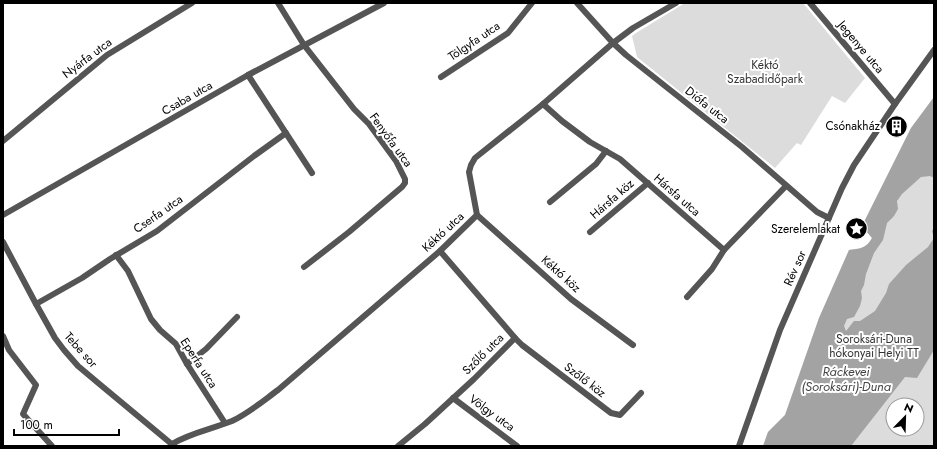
<svg xmlns="http://www.w3.org/2000/svg" width="937" height="449" viewBox="0 0 937 449" font-family="Jost,sans-serif">
  <rect width="100%" height="100%" fill="#fff"/>
  <g fill="#dcdcdc" fill-rule="evenodd">
    <path d="M685 3H803L865 78 845 103 832 96 801 145 797 143 775 168 637 57 632 36 636 33Z"/>
    <path d="M934 97V446H763L768 432 785 415 819 318 849 250C859 249 867 248 872 238L862 226 911 128ZM893 405H917V429H893Z"/>
  </g>
  <path fill="#a3a3a3" d="M934 97V178L930 176 921 177 902 194 897 201 898 209 894 216 887 223 883 240 874 253 866 274 864 285 861 291 862 298 860 306 854 317 847 319 844 326 846 331 854 321H860L875 311 886 293 889 284 906 265 928 247 934 238 932 231 934 227V350L917 378 905 377 851 446H763L768 432 785 415 819 318 849 250C859 249 867 248 872 238L862 226 911 128Z"/>
  <g fill="none" stroke-linecap="round" stroke-linejoin="round">
    <g stroke="#555" stroke-width="6">
      <path d="M278 3 304 45 354 109 369 124 396 161 405 179V183L402 187 349 232 304 267"/>
      <path d="M577 3 613 43 626 55 742 147 817 212 829 218"/>
      <path d="M810 3 895 104"/>
      <path d="M248 75 312 173"/>
      <path d="M441 77 508 33 532 3"/>
      <path d="M543 104 562 121 590 142 620 159 724 250 786 186"/>
      <path d="M3 141 107 55 192 3"/>
      <path d="M550 202 596 164 606 151"/>
      <path d="M3 215 248 75 384 3"/>
      <path d="M477 215 571 299 633 345"/>
      <path d="M590 232 648 183"/>
      <path d="M3 242 36 304 55 338 64 350 78 366 97 382 174 446"/>
      <path d="M116 255 128 271 151 319 160 330 176 344 187 364 225 423"/>
      <path d="M687 297 712 269 724 250"/>
      <path d="M36 304 82 278 110 259 157 231 254 156 286 133"/>
      <path d="M3 336 9 350 36 385 23 414 52 446"/>
      <path d="M515 338 522 345 611 413 620 415 641 393"/>
      <path d="M187 364 206 349 237 317"/>
      <path d="M453 398 517 446"/>
      <path d="M172 444C190 433 212 429 232 421 249 413 263 401 278 390L440 251 477 215 469 172 471 165 475 158 543 104 613 43 633 28 676 3"/>
      <path d="M398 446 425 424 474 379 515 338 440 251"/>
      <path d="M739 446 780 330 842 188 854 165 895 104 934 50"/>
    </g>
  </g>
  <defs>
    <symbol id="building-disc" viewBox="-11 -11 22 22"><circle r="9.5" fill="#000" stroke="#fff"/><path d="M-4-6H4V6H1V3H-1V6H-4ZM-2.5-4.3h1.7v1.8h-1.7ZM.8-4.3h1.7v1.8H.8ZM-2.5-1h1.7V.8h-1.7ZM.8-1h1.7V.8H.8Z" fill="#fff"/></symbol>
    <symbol id="sight-disc" viewBox="-11 -11 22 22"><circle r="9.5" fill="#000" stroke="#fff"/><path d="M0-6L1.8-2.2L6-1.7L2.9 1.2L3.7 5.4L0 3.3L-3.7 5.4L-2.9 1.2L-6-1.7L-1.8-2.2Z" fill="#fff"/></symbol>
  </defs>
  <g fill-rule="evenodd">
    <use href="#building-disc" x="884" y="114" width="25" height="25"/>
    <use href="#sight-disc" x="844" y="216" width="25" height="25"/>
  </g>
  <g text-anchor="middle" stroke-width="4" stroke-linejoin="round" paint-order="stroke">
    <g font-size="12" fill="#000" stroke="#fff">
      <text transform="translate(474 41) rotate(-34)" y="4">Tölgyfa utca</text>
      <text transform="translate(861 47) rotate(50)" y="4">Jegenye utca</text>
      <text transform="translate(87 58) rotate(-37)" y="4">Nyárfa utca</text>
      <text transform="translate(187 98) rotate(-30)" y="4">Csaba utca</text>
      <text transform="translate(707 105) rotate(38)" y="4">Diófa utca</text>
      <text transform="translate(391 140) rotate(54)" y="4">Fenyőfa utca</text>
      <text transform="translate(677 195) rotate(41)" y="4">Hársfa utca</text>
      <text transform="translate(612 199) rotate(-41)" y="4">Hársfa köz</text>
      <text transform="translate(158 214) rotate(-35)" y="4">Cserfa utca</text>
      <text transform="translate(443 232) rotate(-43)" y="4">Kéktó utca</text>
      <text transform="translate(795 268) rotate(-66)" y="4">Rév sor</text>
      <text transform="translate(561 274) rotate(42)" y="4">Kéktó köz</text>
      <text transform="translate(81 350) rotate(48)" y="4">Tebe sor</text>
      <text transform="translate(483 354) rotate(-45)" y="4">Szőlő utca</text>
      <text transform="translate(199 363) rotate(57)" y="4">Eperfa utca</text>
      <text transform="translate(585 380) rotate(37)" y="4">Szőlő köz</text>
      <text transform="translate(492 413) rotate(36)" y="4">Völgy utca</text>
    </g>
    <g font-size="12" fill="#333" stroke="#fff">
      <text x="765" y="69">Kéktó<tspan x="765" dy="14">Szabadidőpark</tspan></text>
      <text x="874" y="343">Soroksári-Duna<tspan x="874" dy="14">hókonyai Helyi TT</tspan></text>
    </g>
    <g font-size="12" fill="#000" stroke="#fff" text-anchor="end">
      <text x="880" y="130">Csónakház</text>
      <text x="840" y="233">Szerelemlakat</text>
    </g>
    <g font-size="13" font-style="italic" fill="#444" stroke="#fff">
      <text x="846" y="376">Ráckevei<tspan x="846" dy="15">(Soroksári)-Duna</tspan></text>
    </g>
  </g>
  <rect width="937" height="449" fill="none" stroke="#000000" stroke-width="8"/>
  <g transform="translate(905 417) rotate(23)"><circle r="19" fill="#ffffff" stroke="#999999"/>
  <path d="M0-3L7 15L0 10L-7 15Z" fill="#000000"/>
  <text y="-6" font-size="11" font-weight="bold" text-anchor="middle" fill="#000000">N</text>
  </g>
  <path d="M14 429v6h105v-6" fill="none" stroke="#000000" stroke-width="2"/>
  <text x="20" y="429" font-size="12" fill="#000000" stroke="#ffffff" stroke-width="3" paint-order="stroke">100 m</text>
</svg>
